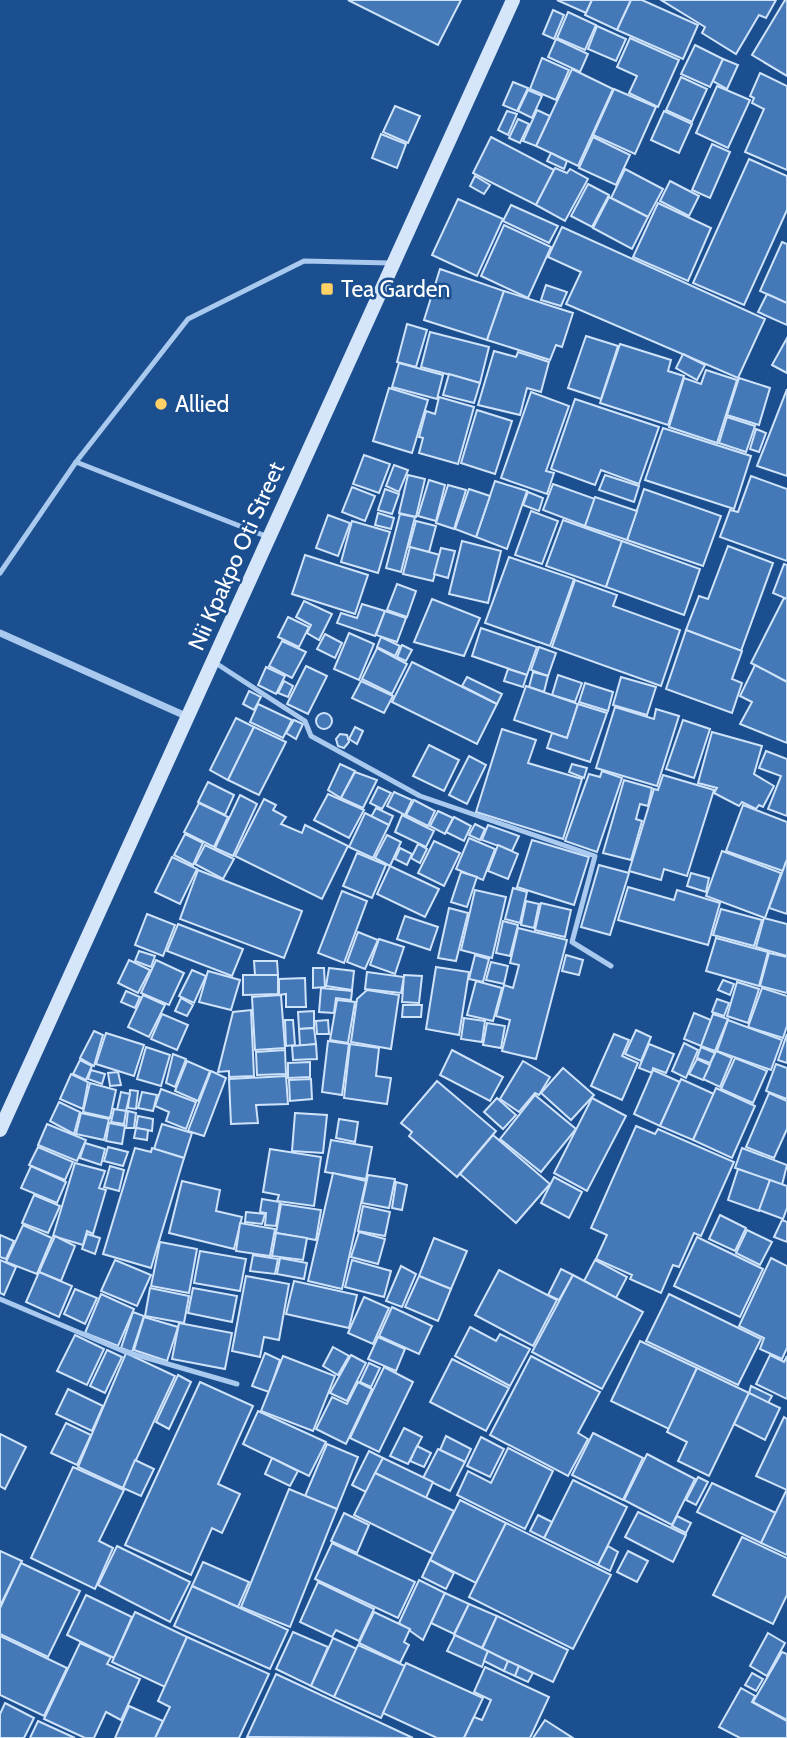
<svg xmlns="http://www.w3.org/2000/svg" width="787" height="1738" viewBox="0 0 787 1738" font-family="Cabin,sans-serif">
  <rect width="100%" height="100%" fill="#1b4f8f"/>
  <g fill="#4478b7" stroke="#cfe3fa" stroke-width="2">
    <path d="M348 0H461L438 45Z"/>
    <path d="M557 0H592L586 13Z"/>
    <path d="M592 0H631L617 30 585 15Z"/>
    <path d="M631 0H642L698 25 683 59 617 30Z"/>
    <path d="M661 0H776L766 18 759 15 736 54 702 33 705 27Z"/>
    <path d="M785 0 787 1V76L752 55Z"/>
    <path d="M553 10 564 15 554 39 543 34Z"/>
    <path d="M568 12 596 25 585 50 557 38Z"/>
    <path d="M597 26 626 39 616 61 588 49Z"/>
    <path d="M630 38 679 60 658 107 629 93 637 76 617 67Z"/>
    <path d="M556 39 588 54 580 72 548 57Z"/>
    <path d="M695 45 723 59 710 87 681 74Z"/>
    <path d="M542 58 569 70 556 100 530 89Z"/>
    <path d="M723 59 738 65 727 89 713 81Z"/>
    <path d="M572 69 613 89 578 166 536 146Z"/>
    <path d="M760 73 787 86V170L745 152 764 109 752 103 754 98 750 96Z"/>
    <path d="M681 77 707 89 692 122 666 110Z"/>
    <path d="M513 82 528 88 517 111 503 105Z"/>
    <path d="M717 86 750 100 728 148 696 133Z"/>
    <path d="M614 89 656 107 635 154 593 135Z"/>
    <path d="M528 90 542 96 532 118 518 111Z"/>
    <path d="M395 106 420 116 408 143 383 132Z"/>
    <path d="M537 110 550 116 536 146 523 141Z"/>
    <path d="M507 111 517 114 508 135 498 130Z"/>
    <path d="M664 111 692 124 679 153 651 140Z"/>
    <path d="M518 119 529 124 520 143 509 138Z"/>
    <path d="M381 134 406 144 397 168 372 158Z"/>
    <path d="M491 137 554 170 536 205 473 173Z"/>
    <path d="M593 137 630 155 616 185 579 168Z"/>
    <path d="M712 144 730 152 710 198 692 190Z"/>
    <path d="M551 153 567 161 564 169 547 161Z"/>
    <path d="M749 159 787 176V210L744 305 693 283Z"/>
    <path d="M555 168 567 173 570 169 588 179 565 221 536 205Z"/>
    <path d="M625 169 663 189 648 217 611 198Z"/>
    <path d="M475 176 490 185 484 194 470 186Z"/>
    <path d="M670 181 699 196 689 216 660 201Z"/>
    <path d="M588 184 609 195 592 227 571 216Z"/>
    <path d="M609 197 648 217 632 249 593 228Z"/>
    <path d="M458 199 503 219 477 276 432 255Z"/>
    <path d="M658 203 711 228 688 281 633 257Z"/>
    <path d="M511 205 558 226 549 243 503 221Z"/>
    <path d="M504 225 551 247 528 298 481 276Z"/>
    <path d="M562 227 765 319 738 378 566 304 581 272 548 257Z"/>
    <path d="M782 242 787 244V303L760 291Z"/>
    <path d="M440 269 504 291 487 340 424 320Z"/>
    <path d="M546 285 567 292 561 306 541 300Z"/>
    <path d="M504 291 573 313 562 347 556 345 550 360 487 340Z"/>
    <path d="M767 294 787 303V325L758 312Z"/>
    <path d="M407 324 427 330 416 367 397 362Z"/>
    <path d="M430 332 489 347 480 383 421 367Z"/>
    <path d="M586 336 618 346 601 399 568 388Z"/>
    <path d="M787 338V373L772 365Z"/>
    <path d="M620 344 671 360 668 371 684 376 668 425 600 403Z"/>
    <path d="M494 351 516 357 518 352 549 362 541 392 527 388 520 415 478 405Z"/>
    <path d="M683 354 705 365 697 380 676 368Z"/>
    <path d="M399 363 443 375 437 399 392 387Z"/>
    <path d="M706 370 737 380 717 443 669 427 684 378 701 384Z"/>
    <path d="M449 374 480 383 474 403 443 395Z"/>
    <path d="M739 378 770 388 759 425 727 415Z"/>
    <path d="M389 388 428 400 412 453 373 441Z"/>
    <path d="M787 389V476L757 466Z"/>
    <path d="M531 392 569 406 546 471 554 473 547 494 501 478Z"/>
    <path d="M439 397 474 407 458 464 419 453 423 438 419 437 426 411 435 414Z"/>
    <path d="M575 399 659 427 639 484 601 470 595 485 551 469Z"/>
    <path d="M477 410 512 421 495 474 461 463Z"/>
    <path d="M727 417 755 426 746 452 719 443Z"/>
    <path d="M663 428 751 456 734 509 645 480Z"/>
    <path d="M756 429 766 433 759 452 750 449Z"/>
    <path d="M364 455 390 464 379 493 353 484Z"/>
    <path d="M394 465 408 470 399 492 386 486Z"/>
    <path d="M408 475 425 479 416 517 399 513Z"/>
    <path d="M605 475 639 486 634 502 599 490Z"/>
    <path d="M751 476 787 489V561L720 537 730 510 738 512Z"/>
    <path d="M429 480 445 485 436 521 418 516Z"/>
    <path d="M495 481 527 491 507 549 476 537Z"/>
    <path d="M553 484 595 499 585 526 543 510Z"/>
    <path d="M448 485 466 490 454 529 436 523Z"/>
    <path d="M352 487 375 496 365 521 342 512Z"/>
    <path d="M385 489 399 494 392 514 378 510Z"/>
    <path d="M469 489 490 496 476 537 455 529Z"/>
    <path d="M644 489 721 516 703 566 627 540Z"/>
    <path d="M528 492 543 498 539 511 523 505Z"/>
    <path d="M595 497 637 511 627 540 585 526Z"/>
    <path d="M531 511 558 521 542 564 515 555Z"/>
    <path d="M378 513 394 518 391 529 375 525Z"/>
    <path d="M400 514 415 517 401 572 386 568Z"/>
    <path d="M328 515 350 523 338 556 316 548Z"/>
    <path d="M563 520 622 541 606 587 546 566Z"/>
    <path d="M352 521 390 532 378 573 341 562Z"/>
    <path d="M416 521 436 526 429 552 409 547Z"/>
    <path d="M462 541 501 551 488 603 449 594Z"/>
    <path d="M622 541 700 569 684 615 606 587Z"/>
    <path d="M728 546 773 563 741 651 686 630 699 596 708 599Z"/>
    <path d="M410 547 440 555 433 581 403 574Z"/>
    <path d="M441 548 455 551 448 578 434 574Z"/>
    <path d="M305 555 368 575 355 614 292 594Z"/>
    <path d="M509 557 574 579 550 646 485 623Z"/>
    <path d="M784 564 787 565V599L773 593Z"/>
    <path d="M575 580 617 595 613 606 680 630 661 686 552 647Z"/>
    <path d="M397 584 416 591 407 617 387 610Z"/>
    <path d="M784 598 787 599V682L751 663Z"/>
    <path d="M432 599 480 618 464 656 414 642Z"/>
    <path d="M304 601 332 614 319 640 307 633 311 625 296 617Z"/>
    <path d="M362 604 385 611 375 636 337 623 341 613 357 618Z"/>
    <path d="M385 611 406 618 397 642 376 635Z"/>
    <path d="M288 617 309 627 299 647 278 637Z"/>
    <path d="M481 628 537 647 527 675 472 656Z"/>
    <path d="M686 630 742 651 732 679 742 683 732 713 666 689Z"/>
    <path d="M349 633 374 644 359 680 334 669Z"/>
    <path d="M325 634 342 643 335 658 317 649Z"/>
    <path d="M381 637 400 646 395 656 377 647Z"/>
    <path d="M282 641 306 652 292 678 269 666Z"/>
    <path d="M402 645 412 650 406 661 397 657Z"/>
    <path d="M539 647 556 653 548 676 531 670Z"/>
    <path d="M377 648 407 664 392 694 362 679Z"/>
    <path d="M412 662 497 704 477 744 392 702Z"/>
    <path d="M755 665 787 682V743L740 724 752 702 740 696Z"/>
    <path d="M306 666 327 676 308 714 287 704Z"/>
    <path d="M266 667 285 676 276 694 258 685Z"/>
    <path d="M508 669 527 675 523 687 504 681Z"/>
    <path d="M533 672 548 676 544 692 529 687Z"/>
    <path d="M558 675 582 683 575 702 552 695Z"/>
    <path d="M467 677 502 694 497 704 462 686Z"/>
    <path d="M621 677 656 687 647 715 613 705Z"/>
    <path d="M284 681 293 686 288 697 278 693Z"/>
    <path d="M361 681 393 696 384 713 352 698Z"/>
    <path d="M585 683 613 692 608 711 579 702Z"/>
    <path d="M526 686 578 704 567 738 514 720Z"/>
    <path d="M249 691 261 697 254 710 243 704Z"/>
    <path d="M258 704 292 720 283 738 250 722Z"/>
    <path d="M578 704 607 713 590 762 547 748 552 733 567 738Z"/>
    <path d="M615 707 654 719 656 709 679 716 657 786 596 768Z"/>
    <circle cx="324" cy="721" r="8"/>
    <path d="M236 718 254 727 228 780 210 770Z"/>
    <path d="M294 720 303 724 296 739 286 733Z"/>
    <path d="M683 720 710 729 694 778 666 769Z"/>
    <path d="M254 727 286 742 259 795 228 780Z"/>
    <path d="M355 727 363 731 357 744 349 739Z"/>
    <path d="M502 729 536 740 528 763 582 779 563 839 476 812Z"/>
    <path d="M712 732 762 746 754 774 774 786 763 807 759 805 756 809 742 802 739 806 714 793 717 788 698 783Z"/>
    <path d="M340 734 347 735 349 742 344 748 338 746 336 739Z"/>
    <path d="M429 745 459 760 444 791 413 776Z"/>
    <path d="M766 751 787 759V816L768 809 781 776 759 768Z"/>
    <path d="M469 756 486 765 467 804 449 795Z"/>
    <path d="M340 764 355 771 341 798 328 790Z"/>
    <path d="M572 764 587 768 584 778 569 772Z"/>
    <path d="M602 771 622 778 597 852 565 841 589 774 600 777Z"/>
    <path d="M355 772 377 780 363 808 341 798Z"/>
    <path d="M663 775 714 790 687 876 664 869 661 880 629 871 654 789 658 790Z"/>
    <path d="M624 780 652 788 648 806 640 804 636 819 642 821 631 860 603 853Z"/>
    <path d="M208 782 234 795 225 815 198 802Z"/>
    <path d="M378 787 391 793 382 809 370 803Z"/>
    <path d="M394 792 412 800 405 815 387 806Z"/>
    <path d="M328 794 364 810 349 838 314 820Z"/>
    <path d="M240 795 257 804 233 856 215 848Z"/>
    <path d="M264 799 276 805 273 810 286 817 281 824 302 833 305 825 348 846 322 899 235 856Z"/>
    <path d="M414 800 435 811 428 826 406 815Z"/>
    <path d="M199 803 228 817 214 847 184 832Z"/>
    <path d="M743 805 787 822V859L783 871 726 851Z"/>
    <path d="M376 808 393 816 389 825 371 817Z"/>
    <path d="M438 811 453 818 445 834 430 826Z"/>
    <path d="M365 813 389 825 373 858 349 847Z"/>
    <path d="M402 815 434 831 426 847 395 832Z"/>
    <path d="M454 817 471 826 464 841 446 832Z"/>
    <path d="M475 824 485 829 480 840 469 835Z"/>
    <path d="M488 825 519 836 512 851 482 840Z"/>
    <path d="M185 834 203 843 193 865 174 855Z"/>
    <path d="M387 835 401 842 390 866 375 858Z"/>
    <path d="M469 838 495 849 483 880 456 869Z"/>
    <path d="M532 840 589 857 574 905 517 887Z"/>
    <path d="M434 841 460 853 444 886 418 873Z"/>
    <path d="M418 844 427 849 420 863 411 858Z"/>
    <path d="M205 845 234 859 223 879 195 864Z"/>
    <path d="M498 845 518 854 508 879 488 871Z"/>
    <path d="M400 848 412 854 407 865 395 859Z"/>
    <path d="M722 851 781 873 765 918 706 896Z"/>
    <path d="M357 853 386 865 372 898 343 886Z"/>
    <path d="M172 857 197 869 180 904 155 892Z"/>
    <path d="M786 862H787V914L769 908Z"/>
    <path d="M599 865 629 873 610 935 581 927Z"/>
    <path d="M390 866 439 889 425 917 377 894Z"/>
    <path d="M198 870 302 911 284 958 180 919Z"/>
    <path d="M461 872 477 877 467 907 451 902Z"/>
    <path d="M691 873 709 878 706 892 687 886Z"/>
    <path d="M628 887 674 900 677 890 720 903 708 945 618 920Z"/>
    <path d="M513 888 527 892 520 923 505 919Z"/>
    <path d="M475 890 506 897 492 958 461 950Z"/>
    <path d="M342 891 367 901 344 963 318 953Z"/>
    <path d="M526 901 539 904 534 928 521 925Z"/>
    <path d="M541 903 571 910 565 937 535 930Z"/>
    <path d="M449 908 468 913 456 961 438 958Z"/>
    <path d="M721 909 762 920 754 946 713 935Z"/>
    <path d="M147 914 175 925 163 956 135 945Z"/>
    <path d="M405 916 438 927 430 950 397 939Z"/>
    <path d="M764 918 787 924V956L756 947Z"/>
    <path d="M503 921 518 925 510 956 496 953Z"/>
    <path d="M178 924 243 949 232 976 167 951Z"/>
    <path d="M518 928 567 940 536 1059 502 1051 510 1020 496 1016 504 985 513 988 519 965 510 963Z"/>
    <path d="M358 932 378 940 365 969 347 962Z"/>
    <path d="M716 938 768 952 759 986 706 971Z"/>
    <path d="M379 939 404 947 395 974 370 965Z"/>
    <path d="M139 951 155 956 151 967 135 961Z"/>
    <path d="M769 953 787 957V993L760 986Z"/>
    <path d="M475 955 489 959 483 982 469 979Z"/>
    <path d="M566 955 583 960 579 975 562 971Z"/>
    <path d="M129 960 150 970 138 993 118 983Z"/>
    <path d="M156 960 184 973 169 1005 141 993Z"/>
    <path d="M254 961H277L278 975H255Z"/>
    <path d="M491 962 508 966 504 984 486 980Z"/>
    <path d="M436 967 469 972 459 1035 426 1029Z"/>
    <path d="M313 968H324L325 987 313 988Z"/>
    <path d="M329 968 354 971 352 990 326 986Z"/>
    <path d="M192 970 206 976 194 1003 179 996Z"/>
    <path d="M208 971 240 980 231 1010 199 1002Z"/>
    <path d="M367 972 404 977 401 993 365 989Z"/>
    <path d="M243 975H278V994L243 995Z"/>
    <path d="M404 975 422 976 419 1003 402 1002Z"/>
    <path d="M305 978 306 1007H286V994L279 995V979Z"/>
    <path d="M723 980 734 984 730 995 718 990Z"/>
    <path d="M476 981 502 988 493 1021 467 1015Z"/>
    <path d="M737 982 759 989 748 1023 727 1016Z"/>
    <path d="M321 988 352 991 351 1000 336 998 334 1013 319 1012Z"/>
    <path d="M762 988 787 996V1026L783 1038 748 1027Z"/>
    <path d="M367 990 399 995 391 1049 351 1042 357 999Z"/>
    <path d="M126 991 140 997 135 1008 121 1002Z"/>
    <path d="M143 995 165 1005 149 1037 128 1027Z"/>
    <path d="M281 995 285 1048 255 1050 252 997Z"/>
    <path d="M181 998 193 1005 187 1016 175 1011Z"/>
    <path d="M717 999 729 1003 724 1016 712 1012Z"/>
    <path d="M337 1000 355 1002 348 1043 330 1040Z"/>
    <path d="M403 1005H422L421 1017H402Z"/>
    <path d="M251 1010 254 1076 229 1077V1071L218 1072 233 1012Z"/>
    <path d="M314 1011V1028L299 1029 298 1012Z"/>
    <path d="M694 1013 711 1020 701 1046 684 1039Z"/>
    <path d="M162 1014 188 1025 177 1050 151 1039Z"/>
    <path d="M713 1014 728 1019 715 1051 701 1046Z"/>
    <path d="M464 1018 485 1021 482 1042 461 1039Z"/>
    <path d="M285 1020H293L295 1045 286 1046Z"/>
    <path d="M328 1020 329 1034H317L316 1021Z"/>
    <path d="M728 1020 782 1040 771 1070 717 1051Z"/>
    <path d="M487 1023 505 1026 501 1048 483 1045Z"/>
    <path d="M314 1028 316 1044 300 1046 299 1029Z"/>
    <path d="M636 1030 651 1037 641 1061 625 1054Z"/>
    <path d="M94 1031 103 1035 94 1066 80 1058Z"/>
    <path d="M106 1033 144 1045 134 1076 96 1064Z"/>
    <path d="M614 1034 629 1040 622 1056 638 1063 622 1100 591 1086Z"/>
    <path d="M787 1034V1063L778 1060Z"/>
    <path d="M328 1041 349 1044 342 1095 322 1092Z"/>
    <path d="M684 1043 698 1050 686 1078 672 1071Z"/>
    <path d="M316 1044 317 1059 293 1060 292 1046Z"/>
    <path d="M350 1044 379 1048 376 1076 391 1078 387 1104 344 1098Z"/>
    <path d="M649 1044 674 1054 666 1073 653 1068 652 1073 639 1068Z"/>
    <path d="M146 1047 170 1055 161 1086 137 1079Z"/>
    <path d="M701 1047 715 1053 710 1063 697 1058Z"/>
    <path d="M285 1050 286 1074 257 1075 256 1052Z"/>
    <path d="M452 1050 503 1077 490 1101 440 1075Z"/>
    <path d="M716 1051 732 1058 720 1087 703 1079Z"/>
    <path d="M173 1054 186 1059 175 1087 166 1083Z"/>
    <path d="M735 1058 767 1071 753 1103 721 1089Z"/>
    <path d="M697 1059 710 1065 703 1080 689 1074Z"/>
    <path d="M80 1060 92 1066 86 1080 73 1074Z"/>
    <path d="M187 1061 210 1071 198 1101 175 1091Z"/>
    <path d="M523 1061 550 1077 539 1095 535 1093 519 1112 500 1099Z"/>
    <path d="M310 1062V1077L288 1078V1063Z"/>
    <path d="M776 1064 787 1068V1099L766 1091Z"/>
    <path d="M563 1068 594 1095 571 1120 541 1093Z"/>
    <path d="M91 1070 105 1074 102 1084 88 1079Z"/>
    <path d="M653 1070 680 1082 660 1126 634 1114Z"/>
    <path d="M211 1071 226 1078 204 1136 188 1131Z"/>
    <path d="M118 1072 121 1085 110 1086 108 1073Z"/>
    <path d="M71 1074 88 1082 83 1109 60 1099Z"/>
    <path d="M286 1076 288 1104 256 1105 258 1123 231 1124 229 1079Z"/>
    <path d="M311 1079 312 1099 290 1101 289 1080Z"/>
    <path d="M681 1079 714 1094 693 1140 660 1126Z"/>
    <path d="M437 1081 496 1131 457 1177 409 1136 412 1132 401 1123Z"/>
    <path d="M90 1083 116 1090 110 1118 83 1112Z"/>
    <path d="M716 1088 755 1106 732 1158 693 1140Z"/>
    <path d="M161 1089 196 1102 186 1129 166 1121 169 1112 155 1106Z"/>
    <path d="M130 1090 138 1091 136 1109 128 1108Z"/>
    <path d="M121 1092 130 1094 126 1111 117 1110Z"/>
    <path d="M142 1092 157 1095 153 1111 138 1108Z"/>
    <path d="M769 1093 787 1101V1129L774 1158 746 1147Z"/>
    <path d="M535 1095 576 1129 541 1172 500 1139Z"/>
    <path d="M497 1098 516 1115 503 1129 484 1112Z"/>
    <path d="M592 1098 626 1116 587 1191 554 1173Z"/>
    <path d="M59 1102 80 1112 74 1134 50 1121Z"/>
    <path d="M114 1109 126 1111 124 1124 111 1122Z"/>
    <path d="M128 1111 136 1113 134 1128H126Z"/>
    <path d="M81 1113 109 1119 104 1140 76 1134Z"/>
    <path d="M295 1113 327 1115 323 1153 292 1151Z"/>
    <path d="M138 1116 153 1119 152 1131 136 1128Z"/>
    <path d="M339 1119 358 1122 355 1142 336 1138Z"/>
    <path d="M109 1123 125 1126 122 1144 106 1141Z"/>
    <path d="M47 1124 86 1140 77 1161 38 1145Z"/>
    <path d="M162 1124 192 1133 184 1158 154 1149Z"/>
    <path d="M636 1126 655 1134 658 1129 734 1162 701 1236 694 1233 679 1267 673 1265 661 1293 630 1279 632 1275 596 1259 607 1235 591 1228Z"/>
    <path d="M136 1128 148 1130 147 1140 134 1138Z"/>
    <path d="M493 1135 550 1184 516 1223 460 1174Z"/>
    <path d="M331 1140 372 1147 366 1179 325 1172Z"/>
    <path d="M85 1143 105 1149 101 1165 80 1158Z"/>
    <path d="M38 1147 73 1162 65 1180 29 1165Z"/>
    <path d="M108 1147 128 1152 123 1166 104 1161Z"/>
    <path d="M135 1148 151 1152 152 1148 184 1158 151 1268 103 1254Z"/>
    <path d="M742 1148 787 1165 782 1185 735 1168Z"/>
    <path d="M270 1149 321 1157 314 1206 277 1201 279 1195 263 1192Z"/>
    <path d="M75 1163 105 1171 99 1188 106 1190 93 1234 87 1231 83 1245 53 1236Z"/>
    <path d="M31 1166 66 1182 57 1203 21 1188Z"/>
    <path d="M110 1166 124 1170 119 1191 104 1187Z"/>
    <path d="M738 1169 770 1180 759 1211 728 1200Z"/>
    <path d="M333 1173 366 1181 342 1289 308 1281Z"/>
    <path d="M368 1175 395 1179 389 1208 362 1203Z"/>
    <path d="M554 1177 582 1192 569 1218 541 1203Z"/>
    <path d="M770 1180 787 1186V1208L783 1219 759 1210Z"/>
    <path d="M182 1181 220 1190 216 1211 242 1217 234 1249 169 1233Z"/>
    <path d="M396 1182 407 1185 402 1210 392 1208Z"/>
    <path d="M34 1195 60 1206 48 1233 22 1223Z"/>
    <path d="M262 1199 280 1202 276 1226 265 1225 266 1213 260 1212Z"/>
    <path d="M281 1204 321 1210 316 1240 276 1233Z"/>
    <path d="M363 1206 390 1212 385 1236 358 1231Z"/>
    <path d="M246 1212 265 1214 262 1224 245 1222Z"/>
    <path d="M720 1215 746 1228 735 1251 709 1239Z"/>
    <path d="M782 1220 787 1222V1242L774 1237Z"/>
    <path d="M240 1223 275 1229 270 1256 236 1251Z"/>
    <path d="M23 1225 52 1238 37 1274 6 1262Z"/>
    <path d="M747 1230 772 1242 760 1265 736 1253Z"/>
    <path d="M359 1232 385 1239 378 1264 351 1257Z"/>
    <path d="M276 1233 307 1238 303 1260 272 1256Z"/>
    <path d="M87 1234 100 1238 95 1254 82 1249Z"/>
    <path d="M0 1235 14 1241 6 1259 0 1257Z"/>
    <path d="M55 1236 75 1246 61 1281 39 1272Z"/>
    <path d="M697 1237 763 1269 740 1317 674 1286Z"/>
    <path d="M434 1238 467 1251 451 1289 419 1276Z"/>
    <path d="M160 1242 197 1249 189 1293 151 1286Z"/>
    <path d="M200 1251 246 1259 240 1291 194 1283Z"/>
    <path d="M253 1255 278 1259 275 1274 250 1271Z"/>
    <path d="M280 1258 307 1263 304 1279 277 1274Z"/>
    <path d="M771 1258 787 1266V1348L782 1359 760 1349 764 1338 739 1326Z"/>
    <path d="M0 1260 16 1267 4 1295 0 1293Z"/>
    <path d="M115 1260 151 1275 137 1306 101 1291Z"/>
    <path d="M352 1260 391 1271 384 1297 345 1287Z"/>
    <path d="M595 1260 627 1277 616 1298 584 1281Z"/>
    <path d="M401 1266 416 1274 402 1307 386 1301Z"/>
    <path d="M561 1269 573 1275 559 1300 548 1295Z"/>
    <path d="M499 1270 557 1300 533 1346 475 1315Z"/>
    <path d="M39 1272 72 1286 59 1317 26 1302Z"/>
    <path d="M573 1275 643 1312 602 1389 532 1352Z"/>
    <path d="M246 1276 289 1284 279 1340 264 1337 260 1357 232 1351Z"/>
    <path d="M419 1276 451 1289 438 1321 405 1307Z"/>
    <path d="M294 1281 357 1295 349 1328 286 1314Z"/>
    <path d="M150 1288 189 1296 184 1323 145 1316Z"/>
    <path d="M193 1288 237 1296 232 1322 188 1313Z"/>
    <path d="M75 1289 97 1298 85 1324 64 1314Z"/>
    <path d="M101 1294 134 1309 118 1346 85 1333Z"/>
    <path d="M669 1294 761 1339 738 1385 646 1341Z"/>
    <path d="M364 1297 389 1308 373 1344 348 1333Z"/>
    <path d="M392 1307 432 1326 419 1354 379 1336Z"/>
    <path d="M133 1312 144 1316 132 1352 121 1348Z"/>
    <path d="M144 1317 178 1327 167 1361 134 1350Z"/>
    <path d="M179 1323 232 1333 225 1369 172 1359Z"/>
    <path d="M470 1327 496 1341 500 1334 530 1349 510 1386 455 1356Z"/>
    <path d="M75 1335 104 1349 87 1385 57 1371Z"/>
    <path d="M378 1337 405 1349 396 1371 368 1359Z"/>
    <path d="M640 1341 697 1368 669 1429 611 1401Z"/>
    <path d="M333 1347 349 1356 338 1375 323 1366Z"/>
    <path d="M107 1350 122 1357 105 1393 90 1386Z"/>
    <path d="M126 1353 175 1376 123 1488 78 1467Z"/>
    <path d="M265 1353 280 1360 269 1392 252 1386Z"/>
    <path d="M351 1355 366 1363 347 1401 330 1393Z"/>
    <path d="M770 1355 784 1362 787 1356V1399L756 1384Z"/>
    <path d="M283 1356 335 1376 313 1431 261 1411Z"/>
    <path d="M531 1356 600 1392 578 1433 588 1439 568 1476 490 1435Z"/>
    <path d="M452 1359 509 1388 486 1431 430 1402Z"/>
    <path d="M369 1363 380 1368 371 1387 360 1382Z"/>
    <path d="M384 1367 413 1382 379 1452 350 1438Z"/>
    <path d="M697 1368 749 1393 709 1476 678 1461 687 1442 667 1432Z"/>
    <path d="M178 1375 191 1382 169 1429 156 1422Z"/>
    <path d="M200 1382 253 1406 218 1484 240 1494 222 1533 212 1528 191 1575 125 1545Z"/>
    <path d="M358 1382 372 1389 346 1444 316 1429 332 1397 347 1404Z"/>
    <path d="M751 1386 772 1396 768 1403 749 1393Z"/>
    <path d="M68 1389 103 1406 92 1431 56 1414Z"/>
    <path d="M749 1393 780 1408 765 1440 734 1424Z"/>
    <path d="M258 1411 326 1442 309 1476 243 1444Z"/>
    <path d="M784 1417 787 1419V1490L756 1476Z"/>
    <path d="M66 1423 91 1435 77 1465 51 1453Z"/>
    <path d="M404 1428 422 1437 408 1464 390 1456Z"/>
    <path d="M593 1433 643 1458 623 1500 572 1475Z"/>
    <path d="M0 1434 26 1447 5 1489 0 1486Z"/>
    <path d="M446 1436 471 1449 465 1462 440 1450Z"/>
    <path d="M481 1437 504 1449 490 1477 467 1466Z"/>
    <path d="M327 1444 358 1457 337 1509 305 1496Z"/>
    <path d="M417 1446 431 1453 424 1467 410 1461Z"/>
    <path d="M508 1448 553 1471 525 1529 457 1495 468 1471 491 1483Z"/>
    <path d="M438 1449 465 1462 450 1491 423 1478Z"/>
    <path d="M369 1451 383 1458 366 1492 352 1485Z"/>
    <path d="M647 1454 695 1479 672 1525 624 1500Z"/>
    <path d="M272 1458 298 1471 290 1486 265 1474Z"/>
    <path d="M383 1458 433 1482 426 1498 375 1473Z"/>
    <path d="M135 1460 154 1469 141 1496 123 1488Z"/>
    <path d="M73 1467 124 1490 99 1541 113 1548 95 1589 31 1558Z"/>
    <path d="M375 1473 454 1511 433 1554 354 1515Z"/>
    <path d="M698 1477 708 1482 696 1505 686 1500Z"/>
    <path d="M573 1480 627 1507 598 1565 544 1538Z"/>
    <path d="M712 1483 776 1513 761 1543 697 1512Z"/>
    <path d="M289 1489 337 1509 290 1627 241 1607Z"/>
    <path d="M787 1489V1555L761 1543Z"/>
    <path d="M460 1500 506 1523 476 1583 430 1560Z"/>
    <path d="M638 1512 686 1535 673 1562 625 1537Z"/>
    <path d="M344 1513 369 1525 357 1553 331 1541Z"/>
    <path d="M538 1515 552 1522 544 1538 530 1531Z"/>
    <path d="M677 1516 691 1523 686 1533 672 1526Z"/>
    <path d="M506 1523 611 1575 573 1649 469 1597Z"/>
    <path d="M742 1537 787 1558V1595L773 1624 713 1595Z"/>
    <path d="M332 1543 415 1582 398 1618 315 1579Z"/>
    <path d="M117 1546 190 1582 170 1622 98 1585Z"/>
    <path d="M608 1546 618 1552 610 1571 598 1565Z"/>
    <path d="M0 1551 22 1561 0 1606Z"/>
    <path d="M628 1551 648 1561 637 1582 617 1572Z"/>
    <path d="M430 1560 454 1573 446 1589 422 1577Z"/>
    <path d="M203 1562 249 1582 238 1607 192 1586Z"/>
    <path d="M21 1563 80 1591 48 1657 0 1634V1608Z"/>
    <path d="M419 1580 445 1593 423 1640 399 1623Z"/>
    <path d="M318 1582 374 1609 359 1641 336 1630 332 1637 300 1622Z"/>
    <path d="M192 1586 288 1630 270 1669 174 1626Z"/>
    <path d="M445 1593 469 1604 454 1634 431 1623Z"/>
    <path d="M86 1595 132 1617 114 1658 67 1635Z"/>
    <path d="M469 1604 497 1616 482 1648 454 1635Z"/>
    <path d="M135 1612 187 1637 165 1687 112 1662Z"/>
    <path d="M374 1612 410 1629 404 1642 409 1645 400 1663 359 1643Z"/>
    <path d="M497 1616 568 1650 553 1682 482 1649Z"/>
    <path d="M293 1632 328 1647 311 1686 276 1669Z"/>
    <path d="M768 1633 785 1643 767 1676 750 1666Z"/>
    <path d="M455 1635 488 1651 482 1667 447 1651Z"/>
    <path d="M0 1636 67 1668 44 1716 0 1695Z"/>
    <path d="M187 1637 269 1674 239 1738H155L170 1707 158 1701Z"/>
    <path d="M333 1638 357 1649 334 1697 311 1686Z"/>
    <path d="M80 1643 111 1657 107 1664 140 1679 121 1720 106 1712 94 1738H85L44 1719Z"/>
    <path d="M358 1645 405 1666 381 1718 334 1697Z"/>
    <path d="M488 1651 508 1661 504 1671 484 1661Z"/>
    <path d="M782 1652 787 1654V1720L753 1702Z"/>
    <path d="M508 1661 519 1666 515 1676 504 1671Z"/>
    <path d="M406 1663 483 1698 464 1738H437L383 1713Z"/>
    <path d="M519 1666 533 1673 528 1682 515 1676Z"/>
    <path d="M485 1667 549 1697 530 1738H464L474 1717 482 1720 491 1700 474 1692Z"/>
    <path d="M752 1673 763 1679 756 1691 745 1685Z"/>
    <path d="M276 1674 413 1738 247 1737Z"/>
    <path d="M741 1688 755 1696 752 1702 787 1721V1738H740L719 1727Z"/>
    <path d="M5 1703 34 1718 24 1738H0V1714Z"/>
    <path d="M129 1706 163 1721 155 1738H115Z"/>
    <path d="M545 1720 573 1738H533Z"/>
    <path d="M38 1721 75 1738H30Z"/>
  </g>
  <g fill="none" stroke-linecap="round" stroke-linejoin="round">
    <g stroke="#a9c9ee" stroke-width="5">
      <path d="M76 462 268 537"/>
      <path d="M0 573 76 462 188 319 304 261 390 263"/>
      <path d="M214 662 305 721 311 736 420 796 595 856 572 942 611 966"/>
      <path d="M0 1299 123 1351 237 1384"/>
    </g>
    <path stroke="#a9c9ee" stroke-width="7" d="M0 633 188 717"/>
    <path stroke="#d6e6fa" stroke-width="14" d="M0 1130 513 0"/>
  </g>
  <g fill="#ffd166" stroke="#1b4f8f" stroke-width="2.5">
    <rect x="320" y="282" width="14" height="14" rx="3.5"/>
    <circle cx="161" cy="404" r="7"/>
  </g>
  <g text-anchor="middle" stroke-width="5" stroke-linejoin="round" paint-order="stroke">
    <g font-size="23" fill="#fff" stroke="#1b4f8f" text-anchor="start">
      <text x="341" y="297">Tea Garden</text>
      <text x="175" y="412">Allied</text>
    </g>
    <g font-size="23" fill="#fff" stroke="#1b4f8f">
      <text transform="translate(236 556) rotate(-66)" y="8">Nii Kpakpo Oti Street</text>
    </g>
  </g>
</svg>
